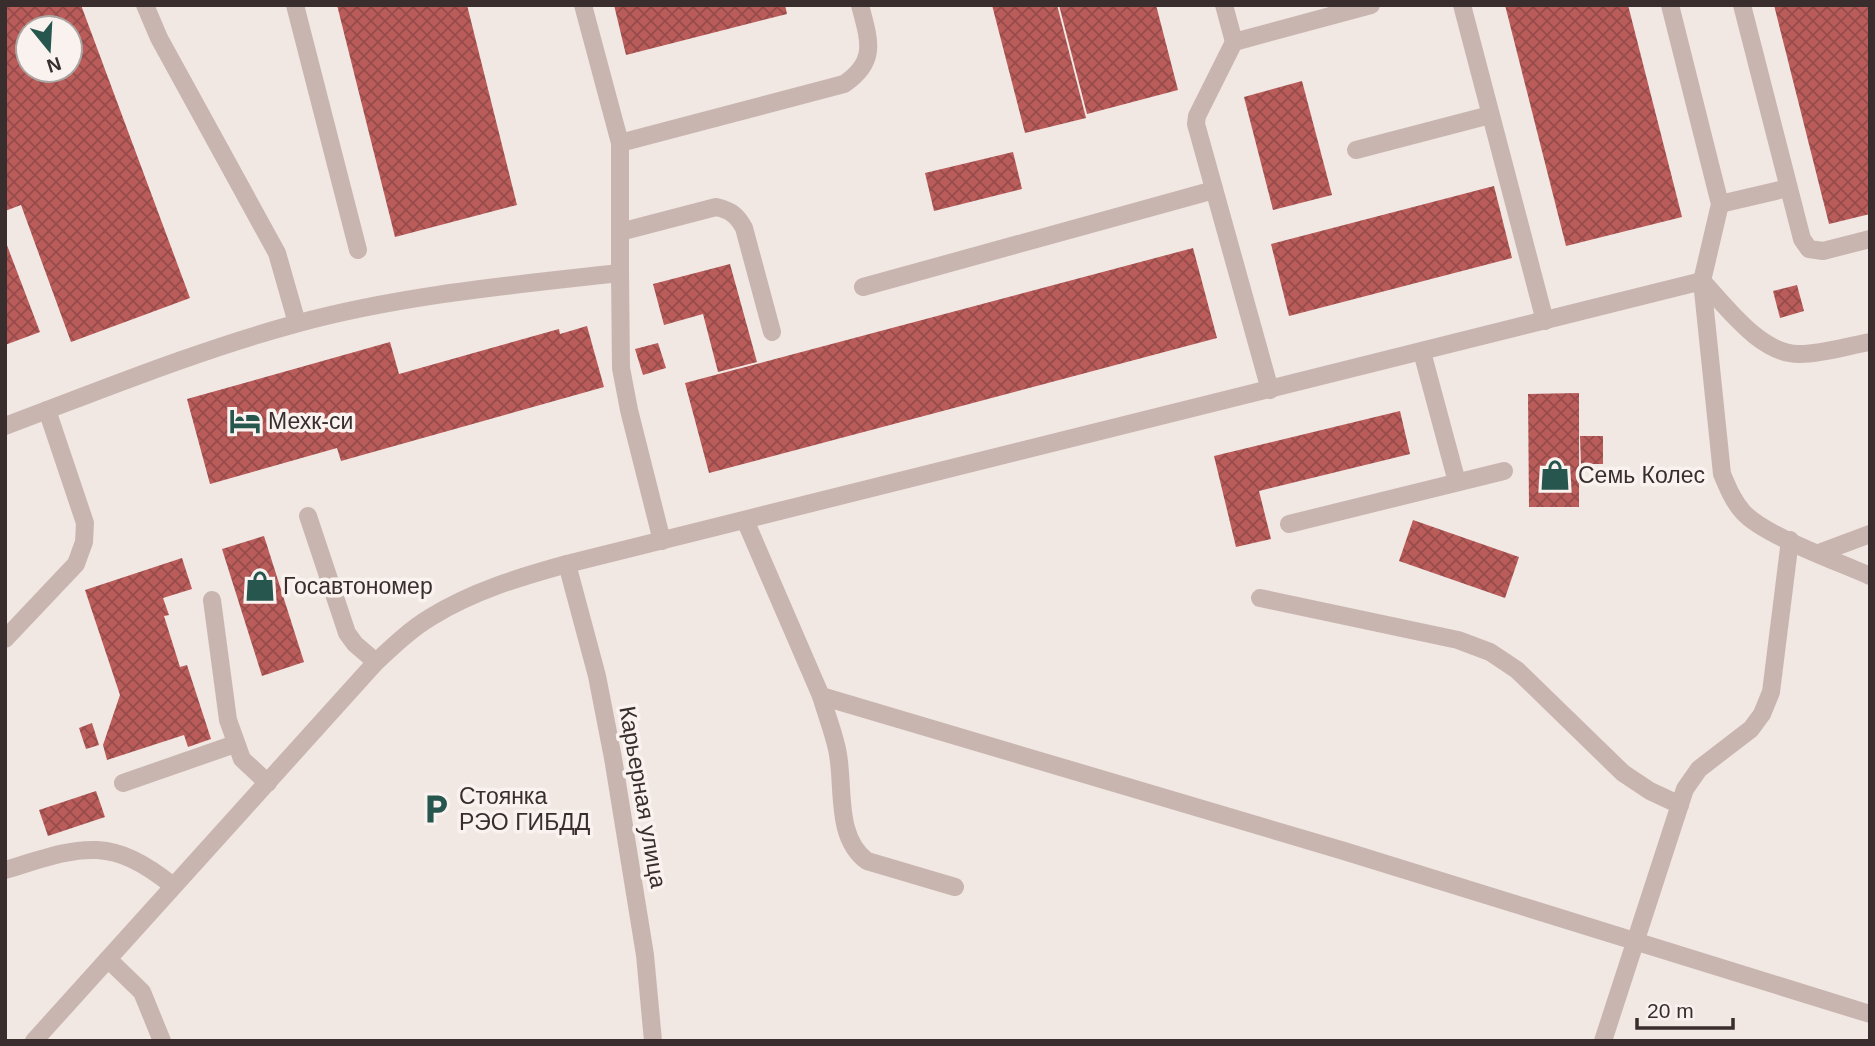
<svg xmlns="http://www.w3.org/2000/svg" width="1875" height="1046" viewBox="0 0 1875 1046" font-family="Helvetica,sans-serif">
  <defs>
    <pattern id="building-cross-hatch" width="8" height="8" patternUnits="userSpaceOnUse" patternTransform="scale(1.75)"><rect width="8" height="8" fill="#b95c5a"/><path d="M0 0l8 8M0 8l8-8" fill="none" stroke="#974c4b"/></pattern>
  </defs>
  <rect width="100%" height="100%" fill="#f1e7e3"/>
  <g fill="url(#building-cross-hatch)" fill-rule="evenodd">
    <path d="M5 5H81L190 298 71 342 21 205 5 211ZM28 28H70V70H28Z"/>
    <path d="M337 5H467L517 205 395 237Z"/>
    <path d="M614 5H785L787 14 626 55Z"/>
    <path d="M992 5H1057L1086 118 1025 133Z"/>
    <path d="M1059 5H1156L1178 90 1087 114Z"/>
    <path d="M1505 5H1628L1682 217 1566 246Z"/>
    <path d="M1774 5H1870V214L1829 224Z"/>
    <path d="M1302 81 1332 195 1273 210 1244 97Z"/>
    <path d="M1013 152 1022 189 934 211 925 173Z"/>
    <path d="M1494 186 1512 258 1289 316 1271 244Z"/>
    <path d="M5 240 40 332 5 345Z"/>
    <path d="M1193 248 1217 338 709 473 685 383Z"/>
    <path d="M730 264 757 362 718 372 703 314 664 325 653 284Z"/>
    <path d="M1797 285 1804 311 1780 318 1773 291Z"/>
    <path d="M587 326 604 387 341 461 337 448 210 484 187 399 390 342 399 374 559 329 560 334Z"/>
    <path d="M658 343 666 368 643 375 635 349Z"/>
    <path d="M1579 393V507H1529L1528 394Z"/>
    <path d="M1400 411 1410 454 1259 491 1271 539 1236 547 1214 456Z"/>
    <path d="M1580 436H1603V464H1581Z"/>
    <path d="M1413 520 1519 557 1505 598 1399 561Z"/>
    <path d="M264 536 304 662 262 676 222 549Z"/>
    <path d="M182 558 192 589 163 598 169 615 164 616 180 667 187 665 211 739 188 747 184 735 107 760 103 745 120 695 85 590Z"/>
    <path d="M92 723 99 745 86 749 79 728Z"/>
    <path d="M96 791 105 817 48 836 39 810Z"/>
  </g>
  <g fill="none" stroke-linecap="round" stroke-linejoin="round">
    <g stroke="#c9b5b0" stroke-width="18">
      <path d="M145 5 159 38 277 253 297 323"/>
      <path d="M295 5 358 250"/>
      <path d="M583 5 620 143"/>
      <path d="M1224 5 1234 42 1371 5"/>
      <path d="M1462 5 1545 321"/>
      <path d="M1742 5 1802 239 1809 249 1823 251 1870 239"/>
      <path d="M1234 42 1197 116 1196 124 1270 390"/>
      <path d="M1356 150 1490 115"/>
      <path d="M1720 204 1788 188"/>
      <path d="M620 232 716 207C730 210 737 215 744 228L772 332"/>
      <path d="M620 273V143L844 84C878 61 869 40 860 5"/>
      <path d="M1702 281 1722 474C1728 488 1733 501 1743 512 1763 535 1839 562 1870 576"/>
      <path d="M863 287 1214 190"/>
      <path d="M1422 352 1457 482"/>
      <path d="M5 426C101 390 196 351 295 324 401 295 512 285 620 273L621 368 629 410 662 541"/>
      <path d="M308 516 347 633 355 644 376 662"/>
      <path d="M745 520 821 696 1344 851 1870 1014"/>
      <path d="M1289 524 1504 471"/>
      <path d="M1819 553 1870 534"/>
      <path d="M1260 598 1458 640 1490 652 1517 670 1623 773 1650 791 1680 805"/>
      <path d="M212 600 228 720 242 759 268 783"/>
      <path d="M5 639 76 564 84 542 85 523 47 410"/>
      <path d="M821 696C826 713 833 731 837 749 845 785 834 837 867 861L955 887"/>
      <path d="M123 783 235 744"/>
      <path d="M5 870C78 848 108 833 173 886"/>
      <path d="M108 959 142 992 162 1041"/>
      <path d="M1603 1041 1685 789 1699 769 1751 729 1762 714 1771 692 1790 540"/>
    </g>
    <g stroke="#c9b5b0" stroke-width="18">
      <path d="M1670 5 1720 204 1702 281"/>
      <path d="M1702 281C1727 307 1761 355 1800 354 1823 354 1847 346 1870 342"/>
      <path d="M567 564 597 676 613 758 645 955 653 1041"/>
      <path d="M34 1041 376 662C393 646 411 629 431 617 473 591 520 577 567 564L1702 281"/>
    </g>
  </g>
  <defs>
    <symbol id="hotel-bare" viewBox="-9 -9 18 18"><path d="M-6-4.5h1.5V1H6V5H4.5V3h-9V5H-6ZM-4 0a1.8 1.8 0 1 1 3.6 0ZM.5 0V-2.5h3Q6-2.5 6 0Z" fill="#26564e" stroke="#f9f2ef" stroke-width="2.5" paint-order="stroke"/></symbol>
    <symbol id="shop-bare" viewBox="-9 -9 18 18"><path d="M-5-2.5h2.3a2.7 3.5 0 0 1 5.4 0H5L5.5 6h-11ZM-1.5-2.5h3a1.5 2.3 0 0 0-3 0Z" fill="#26564e" stroke="#f9f2ef" stroke-width="2.5" paint-order="stroke"/></symbol>
    <symbol id="parking-bare" viewBox="-9 -9 18 18"><path d="M-3.5-5.5H1a3.5 3.5 0 0 1 0 7H-1V5.5H-3.5ZM-1-3.4V-.6H.8a1.4 1.4 0 0 0 0-2.8Z" fill="#26564e" stroke="#f9f2ef" stroke-width="2.5" paint-order="stroke"/></symbol>
  </defs>
  <g fill-rule="evenodd">
    <use href="#hotel-bare" x="223" y="399" width="44" height="44"/>
    <use href="#shop-bare" x="1533" y="453" width="44" height="44"/>
    <use href="#shop-bare" x="238" y="564" width="44" height="44"/>
    <use href="#parking-bare" x="414" y="787" width="44" height="44"/>
  </g>
  <g text-anchor="middle" stroke-width="7" stroke-linejoin="round" paint-order="stroke">
    <g font-size="23" fill="#392e2d" stroke="#f9f2ef" text-anchor="start">
      <text x="268" y="429">Мехк-си</text>
      <text x="1578" y="483">Семь Колес</text>
      <text x="283" y="594">Госавтономер</text>
      <text x="459" y="804">Стоянка<tspan x="459" dy="26">РЭО ГИБДД</tspan></text>
    </g>
    <g font-size="23" fill="#392e2d" stroke="#f9f2ef">
      <text transform="translate(643 797) rotate(80)" y="8">Карьерная улица</text>
    </g>
  </g>
  <rect width="1875" height="1046" fill="none" stroke="#392e2d" stroke-width="14"/>
  <g transform="translate(49 49) rotate(162)"><circle r="33" fill="#f9f2ef" stroke="#aca4a1" stroke-width="2"/>
  <path d="M0-5L12 26L0 18L-12 26Z" fill="#26564e"/>
  <text y="-10" font-size="19" font-weight="bold" text-anchor="middle" fill="#392e2d">N</text>
  </g>
  <path d="M1637 1018v10h96v-10" fill="none" stroke="#392e2d" stroke-width="3.5"/>
  <text x="1647" y="1018" font-size="21" fill="#392e2d" stroke="#f9f2ef" stroke-width="5" paint-order="stroke">20 m</text>
</svg>
